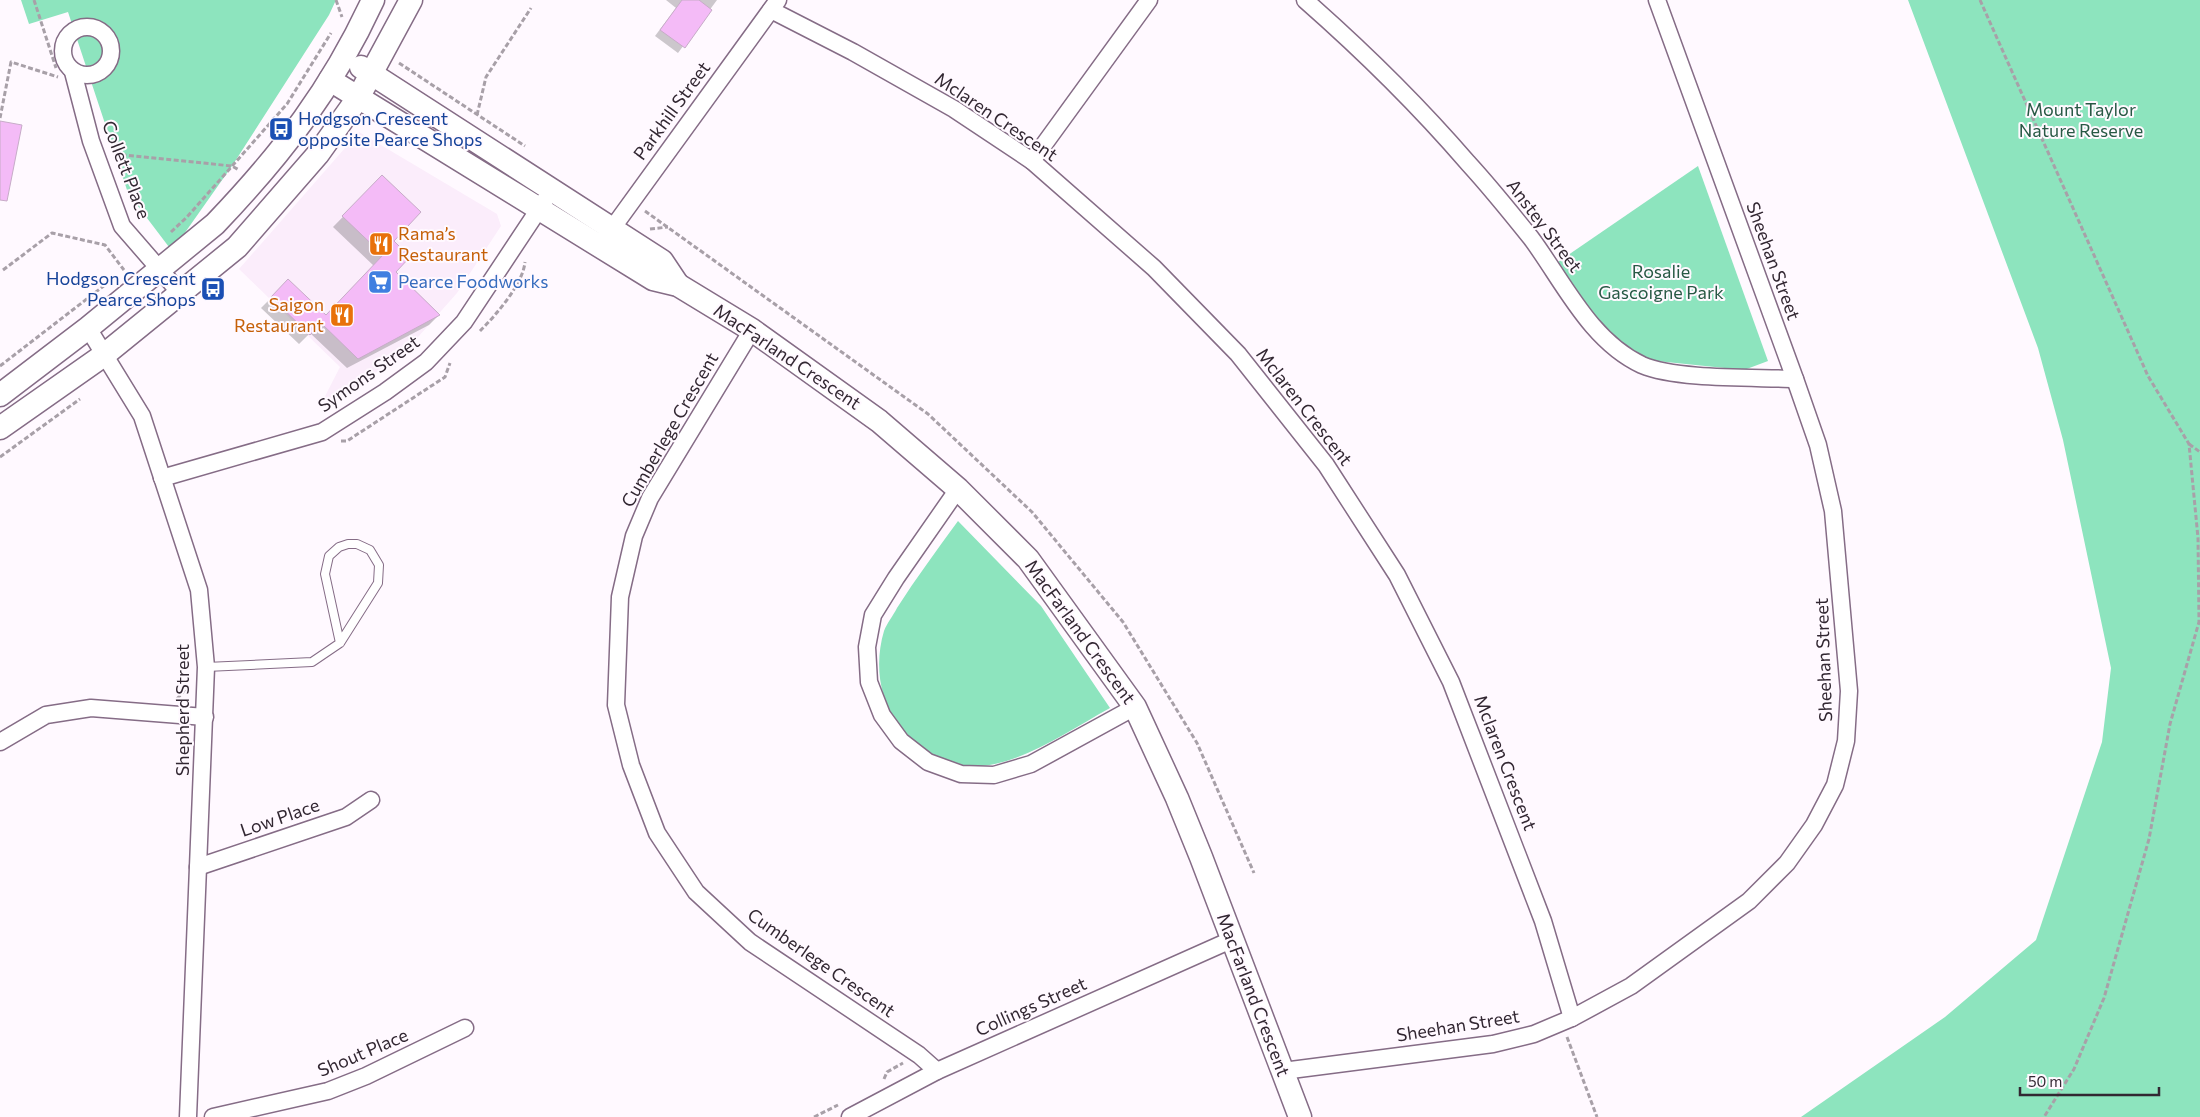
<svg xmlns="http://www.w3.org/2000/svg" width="2200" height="1117" viewBox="0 0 2200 1117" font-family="Commissioner,sans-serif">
  <rect width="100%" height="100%" fill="#fff9ff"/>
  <path fill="#fbedfb" d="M359 132 497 214 501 226 457 293 411 345 368 379 319 408 340 367 239 269Z"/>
  <g fill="#8de4be">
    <path d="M21 0H336L329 15 232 166 172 251 128 193 68 12 29 24Z"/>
    <path d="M1908 0H2200V1117H1801L1945 1017 2036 940 2102 742 2111 668 2063 440 2038 348Z"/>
    <path d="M1698 166 1768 361 1744 370 1647 360 1615 343 1555 264Z"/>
    <path d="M958 521 1041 606 1110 708C1038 748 962 809 897 722 878 697 875 661 884 631 887 623 893 616 897 608 916 578 937 550 958 521Z"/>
  </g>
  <g fill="#0003">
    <path d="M666 0H717L678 53 655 36 676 8Z"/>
    <path d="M382 177 392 241 394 272 439 315 429 325 347 368 310 333 299 344 261 308 288 281 325 317 374 266 333 227Z"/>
  </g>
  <g fill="#f4bbf7" stroke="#c7acc8">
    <path d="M682 0H699L712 10 685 48 660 30Z"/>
    <path d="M0 121 22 125 7 201 0 200Z"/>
    <path d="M382 175 421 212 394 241 410 257 396 272 440 315 358 359 321 323 310 335 271 297 288 279 326 315 383 255 342 216Z"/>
  </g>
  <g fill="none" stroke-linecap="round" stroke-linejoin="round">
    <defs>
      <path id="lane" d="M206 667 312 662 340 643 378 583 379 565 370 550 357 544H348L339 547 329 556 325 574 340 643"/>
      <g id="street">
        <path d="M1305 0C1363 51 1418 105 1468 163 1490 187 1511 213 1531 238 1563 281 1590 341 1642 365 1677 380 1755 377 1795 379"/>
        <path d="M771 10 853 52 954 109 1032 161 1154 268 1238 354 1326 465 1397 575 1451 682 1543 921 1572 1018"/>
        <circle cx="87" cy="51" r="24"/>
        <path d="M73 72 91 141 122 226 181 294"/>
        <path d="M1032 161 1149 0"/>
        <path d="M606 237 778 0"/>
        <path d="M88 328 142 416 199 590 206 667 188 1117"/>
        <path d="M752 330 650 498 634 536 620 597 616 705 631 765 657 833 696 892 750 942 919 1055 937 1071"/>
        <path d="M162 478 322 432 385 392 426 362 464 322 545 200"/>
        <path d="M958 489 896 578 873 615 867 647 869 682 882 715 901 741 928 762 961 774 994 775 1031 764 1135 707"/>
        <path d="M0 742 46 715 91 708 205 717"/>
        <path d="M198 867 346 817 371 800"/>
        <path d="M1283 1071 1493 1044 1534 1034 1572 1018 1631 986 1749 901 1787 863 1814 825 1835 785 1846 741 1849 691 1833 511 1818 445 1795 379 1657 0"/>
        <path d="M213 1117 328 1091 366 1076 465 1028"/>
        <path d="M850 1117 937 1071 1231 940"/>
      </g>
      <g id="secondary">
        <path d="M361 67 662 261 678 285"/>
        <path d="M330 80 653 279 678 285 752 330 879 421 958 489 1028 559 1135 707 1177 798 1201 857 1300 1117"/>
        <path d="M0 395 88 328 215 224C282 154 332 89 373 0"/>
        <path d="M0 428 104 355 237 247 318 154 358 98 411 0"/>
      </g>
    </defs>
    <use href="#lane" stroke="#856c86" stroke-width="10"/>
    <use href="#street" stroke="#856c86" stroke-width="19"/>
    <use href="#secondary" stroke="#856c86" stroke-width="25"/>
    <g stroke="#a8a0a8" stroke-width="3" stroke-dasharray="5 2.5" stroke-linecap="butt">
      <path d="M34 0 56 68"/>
      <path d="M336 0 342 17"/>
      <path d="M1980 0 2148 376 2189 444 2198 538 2199 622 2170 724 2149 839 2104 998 2074 1069 2044 1117"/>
      <path d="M399 63 525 146"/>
      <path d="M477 115 486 77 531 8"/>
      <path d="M0 118 11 62 58 77"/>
      <path d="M114 154 232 166 239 170"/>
      <path d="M645 211 928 414 1032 512 1123 622 1197 743 1254 873"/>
      <path d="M650 229 668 227"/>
      <path d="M171 232 187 217 287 104 331 33"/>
      <path d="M3 270 52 233 105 245 124 270"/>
      <path d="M480 331C496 315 523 284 525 262"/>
      <path d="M0 366 114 278"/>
      <path d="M341 441H347L445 377 450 363"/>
      <path d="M2189 444 2200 452"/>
      <path d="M0 457 80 399"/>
      <path d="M177 699 188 686"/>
      <path d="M1567 1037 1597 1117"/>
      <path d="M884 1079 887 1072 903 1063"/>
      <path d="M814 1117 838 1105"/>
    </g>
    <use href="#lane" stroke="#fff" stroke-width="8"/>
    <use href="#street" stroke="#fff" stroke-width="16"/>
    <use href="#secondary" stroke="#fff" stroke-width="22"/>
  </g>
  <defs>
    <symbol id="bus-square" viewBox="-11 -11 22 22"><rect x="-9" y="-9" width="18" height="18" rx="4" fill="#1a4fb4" stroke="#fff9ff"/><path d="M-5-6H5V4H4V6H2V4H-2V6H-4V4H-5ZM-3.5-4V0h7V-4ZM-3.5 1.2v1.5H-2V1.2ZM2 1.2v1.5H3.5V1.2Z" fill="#fff"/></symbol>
    <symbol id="restaurant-square" viewBox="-11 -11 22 22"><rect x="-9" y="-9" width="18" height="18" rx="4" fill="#e8710a" stroke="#fff9ff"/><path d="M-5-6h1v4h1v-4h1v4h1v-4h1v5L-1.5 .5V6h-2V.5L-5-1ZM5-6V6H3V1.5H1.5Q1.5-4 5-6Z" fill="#fff"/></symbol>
    <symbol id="supermarket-square" viewBox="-11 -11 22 22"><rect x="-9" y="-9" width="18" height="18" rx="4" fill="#3f7fe0" stroke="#fff9ff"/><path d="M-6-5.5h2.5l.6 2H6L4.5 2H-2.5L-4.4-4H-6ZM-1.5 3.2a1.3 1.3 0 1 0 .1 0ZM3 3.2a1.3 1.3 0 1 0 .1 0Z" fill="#fff"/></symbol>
  </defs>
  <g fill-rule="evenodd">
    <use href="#bus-square" x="267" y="115" width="28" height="28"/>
    <use href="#restaurant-square" x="367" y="230" width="28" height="28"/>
    <use href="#supermarket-square" x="366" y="268" width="28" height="28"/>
    <use href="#bus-square" x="199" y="275" width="28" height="28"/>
    <use href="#restaurant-square" x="328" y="301" width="28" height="28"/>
  </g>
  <g text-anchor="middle" stroke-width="4" stroke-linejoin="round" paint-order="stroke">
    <g font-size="18" fill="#285945" stroke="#fff9ff">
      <text x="2081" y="116">Mount Taylor<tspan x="2081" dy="21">Nature Reserve</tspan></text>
      <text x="1661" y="278">Rosalie<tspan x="1661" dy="21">Gascoigne Park</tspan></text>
    </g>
    <g font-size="18" fill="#322732" stroke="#fff9ff">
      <text transform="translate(672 111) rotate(-54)" y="6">Parkhill Street</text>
      <text transform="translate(996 117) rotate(34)" y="6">Mclaren Crescent</text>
      <text transform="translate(126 170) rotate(69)" y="6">Collett Place</text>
      <text transform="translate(1544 226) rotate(53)" y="6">Anstey Street</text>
      <text transform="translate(1773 261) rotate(70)" y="6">Sheehan Street</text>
      <text transform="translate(787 357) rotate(34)" y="6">MacFarland Crescent</text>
      <text transform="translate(369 374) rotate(-35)" y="6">Symons Street</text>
      <text transform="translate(1304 407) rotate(52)" y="6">Mclaren Crescent</text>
      <text transform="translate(670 430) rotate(-60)" y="6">Cumberlege Crescent</text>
      <text transform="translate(1080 632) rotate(54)" y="6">MacFarland Crescent</text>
      <text transform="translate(1824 660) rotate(-92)" y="6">Sheehan Street</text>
      <text transform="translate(183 710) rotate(-90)" y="6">Shepherd Street</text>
      <text transform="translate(1505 763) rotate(69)" y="6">Mclaren Crescent</text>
      <text transform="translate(280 818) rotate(-19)" y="6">Low Place</text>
      <text transform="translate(821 963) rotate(35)" y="6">Cumberlege Crescent</text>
      <text transform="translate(1253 995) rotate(69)" y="6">MacFarland Crescent</text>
      <text transform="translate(1031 1007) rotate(-24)" y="6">Collings Street</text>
      <text transform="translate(1458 1026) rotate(-9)" y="6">Sheehan Street</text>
      <text transform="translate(363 1053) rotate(-23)" y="6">Shout Place</text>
    </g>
    <g font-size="18" fill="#164399" stroke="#fff9ff" text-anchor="start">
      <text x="298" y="125">Hodgson Crescent<tspan x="298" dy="21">opposite Pearce Shops</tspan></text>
      <text x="196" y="285" text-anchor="end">Hodgson Crescent<tspan x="196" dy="21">Pearce Shops</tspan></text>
    </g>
    <g font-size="18" fill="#c56008" stroke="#fff9ff" text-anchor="start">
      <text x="398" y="240">Rama’s<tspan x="398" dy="21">Restaurant</tspan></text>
      <text x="324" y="311" text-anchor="end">Saigon<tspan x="324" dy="21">Restaurant</tspan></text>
    </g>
    <g font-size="18" fill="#366cbe" stroke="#fff9ff" text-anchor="start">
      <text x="398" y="288">Pearce Foodworks</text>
    </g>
  </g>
  <path d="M2020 1087v8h139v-8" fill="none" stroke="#322732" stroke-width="2.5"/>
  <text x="2028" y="1087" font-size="15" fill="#322732" stroke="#fff9ff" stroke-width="4" paint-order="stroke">50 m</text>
</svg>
